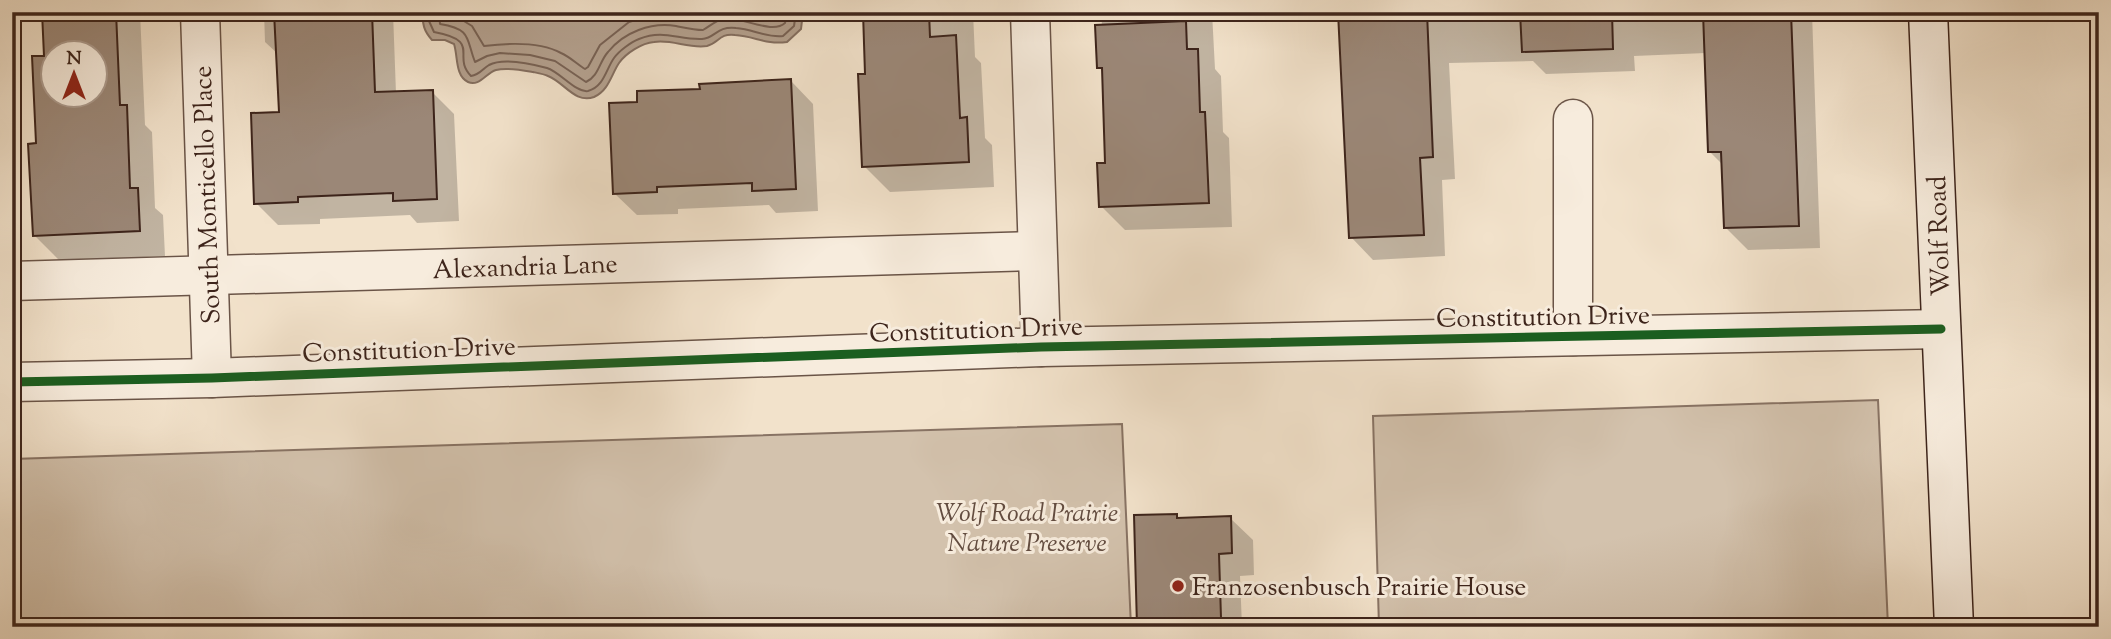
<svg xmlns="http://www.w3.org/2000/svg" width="2111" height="639" viewBox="0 0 2111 639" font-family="'Sorts Mill Goudy',serif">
  <rect width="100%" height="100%" fill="#f2e2cb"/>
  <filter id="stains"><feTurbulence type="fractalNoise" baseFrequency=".00286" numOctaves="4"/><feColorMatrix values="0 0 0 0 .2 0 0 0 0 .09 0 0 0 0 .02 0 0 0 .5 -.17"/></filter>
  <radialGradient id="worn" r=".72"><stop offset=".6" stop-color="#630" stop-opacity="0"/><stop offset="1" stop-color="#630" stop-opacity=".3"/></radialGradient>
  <g fill="#d3c2ad" stroke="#887364" stroke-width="2">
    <path d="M1878 400 1888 627H1379L1373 416Z"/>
    <path d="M1122 424 1131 627H12V459Z"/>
  </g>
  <path fill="#b4a18f" stroke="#846f61" stroke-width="2" d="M423 12H803L801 29 787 42C765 45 755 36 735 35 719 33 719 43 707 46 689 49 672 39 654 42 642 43 626 53 619 63 611 75 609 90 594 97 575 104 564 82 548 76 544 74 538 73 533 72 522 70 507 67 496 70 486 73 479 87 468 82 455 76 458 56 454 44L445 40H432C424 31 422 24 423 12Z"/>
  <g fill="#0003" fill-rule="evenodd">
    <path d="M44 12H140L145 125 152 132 155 208 163 215 165 256 60 261 34 235 46 57ZM52 52H94V94H52Z"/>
    <path d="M264 12H393L396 93 432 92 454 114 459 221 417 223 410 215 320 219V224L278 225 256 203 281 113 278 54 265 42Z"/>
    <path d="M864 12H973L975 57 981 63 985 138 992 145 994 187 890 192 864 166 867 76Z"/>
    <path d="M1101 12H1212L1215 69 1221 76 1223 132 1229 138 1232 227 1125 230 1101 206 1106 164 1104 73 1099 67 1102 26Z"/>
    <path d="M1340 12H1812L1820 248 1748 250 1726 228 1724 166 1710 152 1706 53 1634 56 1635 71 1546 74 1533 61 1449 63 1455 179 1442 180 1445 256 1373 260 1351 237Z"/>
    <path d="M791 81 813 104 818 211 776 213 769 205 678 209V214L637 215 614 193 639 104 702 90Z"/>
    <path d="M1176 516 1180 519 1230 518 1253 540 1254 575 1240 576 1242 627H1139Z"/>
  </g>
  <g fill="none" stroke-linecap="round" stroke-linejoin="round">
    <g stroke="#786255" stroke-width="2">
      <path d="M430 12 429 21 434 32C483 41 451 56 471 76 480 75 482 69 489 65 504 57 532 64 547 68 560 72 576 93 588 91 604 87 606 69 614 58 619 51 631 42 639 39 664 29 678 40 702 39 716 38 716 26 736 28 753 29 766 38 783 36L794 26 796 12"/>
      <path d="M439 12 440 24C472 29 466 39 475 62L487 56 500 53 530 55 555 61 586 82C599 76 599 62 608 52 624 32 651 22 676 26 686 28 694 30 703 30 710 26 716 20 724 19 742 16 772 35 785 23L787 12"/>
      <path d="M449 12 472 26 484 46C508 43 539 41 561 53 570 57 577 64 585 69L588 67 600 45 629 22 652 15H675L700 19 711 12"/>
    </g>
  </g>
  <g fill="#9b8777" stroke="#3d241b" stroke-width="2" fill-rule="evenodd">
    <path d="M42 12H116L120 105H127L130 188H138L140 231 33 236 28 144 36 143 32 56H44ZM52 52H94V94H52Z"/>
    <path d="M274 12H372L375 92 433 90 437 199 393 201V193L298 197V202L254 204 251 113 279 112Z"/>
    <path d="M863 12H929L930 37 956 35 960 118 967 117 969 162 862 167 858 74H865Z"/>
    <path d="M1338 12H1427L1433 157 1420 158 1424 235 1349 238Z"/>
    <path d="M1520 12H1612L1613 49 1522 52Z"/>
    <path d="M1703 12H1791L1799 226 1724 228 1721 152H1708Z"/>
    <path d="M1186 21 1187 49H1198L1200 112H1205L1209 203 1099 207 1097 163H1105L1102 68H1097L1095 25Z"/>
    <path d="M791 79 796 189 752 191V183L657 187V192L613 194 609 103 637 102V91L700 89 699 84Z"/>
    <path d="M1177 514V518L1231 516 1232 553 1219 554 1221 618 1203 619V627H1137L1134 515Z"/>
  </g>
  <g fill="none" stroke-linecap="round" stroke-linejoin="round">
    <defs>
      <g id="street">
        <path d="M200 12 212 378"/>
        <path d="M1030 12 1041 347"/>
        <path d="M1573 119V336"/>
        <path d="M12 281 1037 251"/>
        <path d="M12 382 212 378 1041 347 1941 329"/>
      </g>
      <path id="secondary" d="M1928 12 1954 627"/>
    </defs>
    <use href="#street" stroke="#6a5447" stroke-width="41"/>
    <use href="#secondary" stroke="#3d241b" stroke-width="41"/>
    <use href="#street" stroke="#f7ecdd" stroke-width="38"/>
    <use href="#secondary" stroke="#f7ecdd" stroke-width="38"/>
    <defs>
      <path id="cycleway" d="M12 382 212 378 1041 347 1941 329"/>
    </defs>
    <use href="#cycleway" stroke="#f7ecdd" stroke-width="13"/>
    <use href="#cycleway" stroke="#1b5e20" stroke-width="9"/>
  </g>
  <circle fill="#8f2418" stroke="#f7ecdd" stroke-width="2.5" cx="1178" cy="586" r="7"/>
  <g text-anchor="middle" stroke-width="6" stroke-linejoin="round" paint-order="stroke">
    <g font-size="26" fill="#3d241b" stroke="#f7ecdd">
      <text transform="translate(206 195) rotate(-92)" y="9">South Monticello Place</text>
      <text transform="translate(1938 236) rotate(-92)" y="9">Wolf Road</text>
      <text transform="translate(525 266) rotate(-2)" y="9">Alexandria Lane</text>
      <text transform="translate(1543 316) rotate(-1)" y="9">Constitution Drive</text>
      <text transform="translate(976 329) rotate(-2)" y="9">Constitution Drive</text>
      <text transform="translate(409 349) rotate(-2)" y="9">Constitution Drive</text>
    </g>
    <g font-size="26" font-style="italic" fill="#624c40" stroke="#f7ecdd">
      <text x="1027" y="521">Wolf Road Prairie<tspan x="1027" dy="30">Nature Preserve</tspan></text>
    </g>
    <g font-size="26" fill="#3d241b" stroke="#f7ecdd" text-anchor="start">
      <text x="1192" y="595">Franzosenbusch Prairie House</text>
    </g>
  </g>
  <rect width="2111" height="639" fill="none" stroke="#f2e2cb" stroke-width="42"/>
  <rect x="14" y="14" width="2083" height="611" fill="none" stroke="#3d241b" stroke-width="3.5"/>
  <rect x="21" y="21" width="2069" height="597" fill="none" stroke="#3d241b" stroke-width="2"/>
  <g transform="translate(74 74)"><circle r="33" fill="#f7ecdd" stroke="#ad9c8f" stroke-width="2"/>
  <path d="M0-5L12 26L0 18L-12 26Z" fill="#8f2418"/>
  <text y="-10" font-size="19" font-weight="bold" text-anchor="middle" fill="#3d241b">N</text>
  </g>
  <rect width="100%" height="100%" filter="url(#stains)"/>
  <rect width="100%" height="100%" fill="url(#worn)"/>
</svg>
